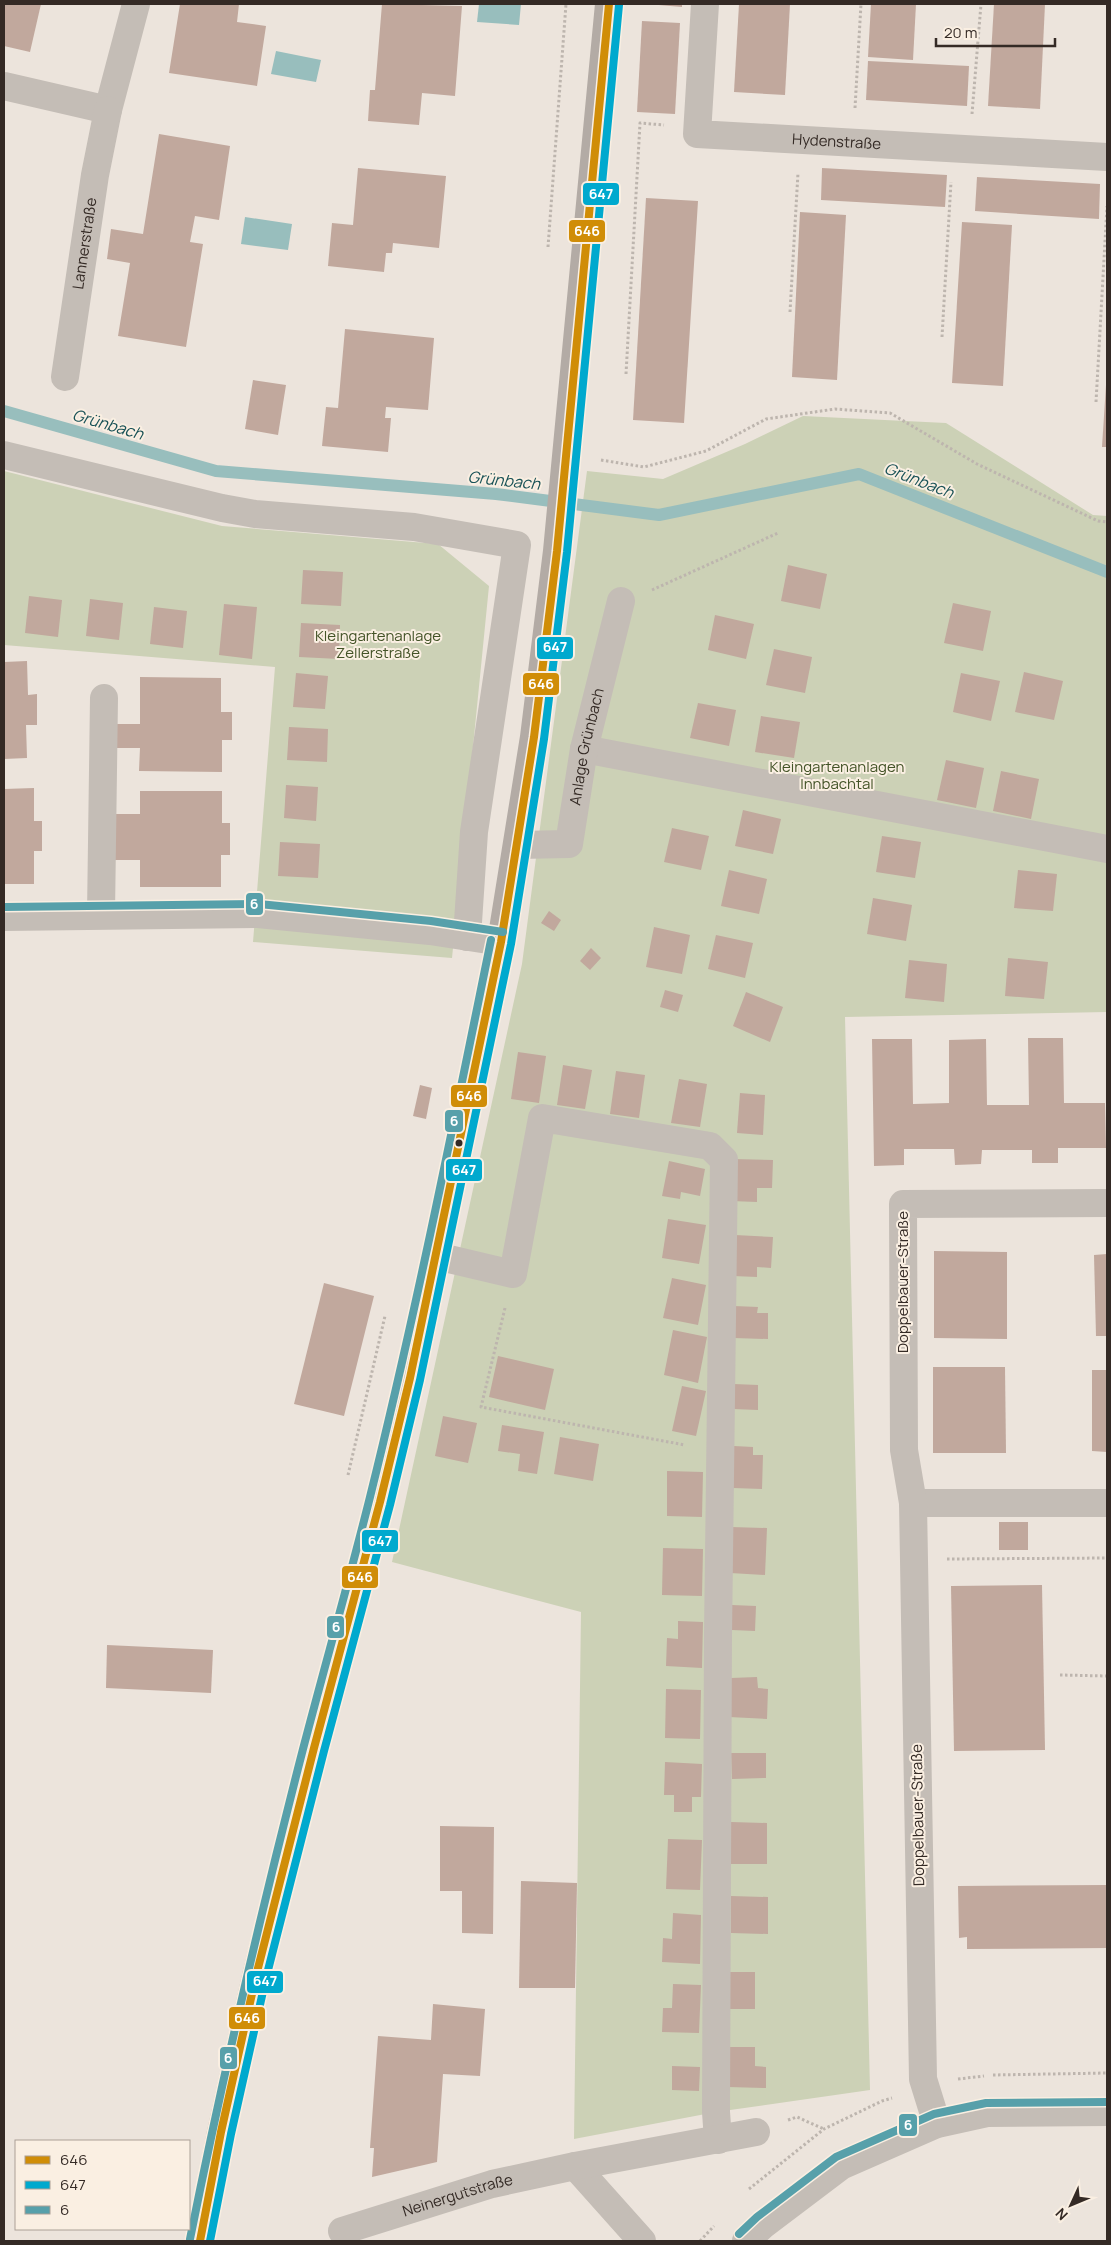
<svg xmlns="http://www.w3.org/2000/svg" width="1111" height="2245" viewBox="0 0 1111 2245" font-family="Manrope,sans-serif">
  <rect width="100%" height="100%" fill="#ece4dc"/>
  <g fill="#ccd1b6">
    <path d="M803 416 946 423 1093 515 1107 516V1012L845 1017 870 2090 716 2112 574 2139 581 1612 392 1562 522 964 587 471 663 479 745 444Z"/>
    <path d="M4 471 222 526 438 544 489 586 452 958 253 942 275 667 4 645Z"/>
  </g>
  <g fill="#98bebd">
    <path d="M479 4H521L519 25 477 22Z"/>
    <path d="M276 51 321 60 316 82 271 74Z"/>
    <path d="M245 217 292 224 288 250 241 244Z"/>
  </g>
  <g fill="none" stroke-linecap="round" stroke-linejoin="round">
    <path stroke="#98bebd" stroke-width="12" d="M4 411 216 471 496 494 659 515 859 474 1107 572"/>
  </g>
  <g fill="#c1a89d">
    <path d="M4 4H41L30 52 4 46Z"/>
    <path d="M180 4H239L237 22 266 26 257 86 169 73Z"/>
    <path d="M382 4 462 6 455 96 422 93 419 125 368 121 370 90H375Z"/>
    <path d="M647 4H682V7Z"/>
    <path d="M739 4H790L785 95 734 92Z"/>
    <path d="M871 4H916L913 60 868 57Z"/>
    <path d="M994 4H1045L1040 109 988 106Z"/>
    <path d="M642 21 680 23 675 114 637 112Z"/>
    <path d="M868 61 969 66 967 106 866 100Z"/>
    <path d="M159 134 230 146 219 220 195 216 190 242 203 244 186 347 118 336 130 263 107 259 111 229 143 234Z"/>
    <path d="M358 168 446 176 439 248 393 243 392 253H386L384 272 328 266 332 223 353 225Z"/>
    <path d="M822 168 947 175 945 207 821 200Z"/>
    <path d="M977 177 1100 184 1099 219 975 211Z"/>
    <path d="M646 198 698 201 684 423 633 420Z"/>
    <path d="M800 212 846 215 837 380 792 377Z"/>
    <path d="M962 222 1012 225 1003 386 952 383Z"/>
    <path d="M345 329 434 338 428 410 386 407 385 418H391L388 452 322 446 326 407 338 408Z"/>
    <path d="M253 380 286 385 278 435 245 429Z"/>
    <path d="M1106 385H1107V447H1102Z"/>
    <path d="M788 565 827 574 820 609 781 601Z"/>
    <path d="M303 570 343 572 341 606 301 604Z"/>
    <path d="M29 596 62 600 58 637 25 633Z"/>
    <path d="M90 599 123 603 119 640 86 636Z"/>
    <path d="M953 603 991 611 983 651 944 643Z"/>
    <path d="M224 604 257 607 252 659 219 655Z"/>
    <path d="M154 607 187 611 183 648 150 644Z"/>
    <path d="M715 615 754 624 746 659 708 650Z"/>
    <path d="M301 623 340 625 339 659 299 657Z"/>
    <path d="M774 649 812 657 805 693 766 685Z"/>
    <path d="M27 661 28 695 37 694V725H26L27 758 4 759V662Z"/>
    <path d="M1024 672 1063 681 1054 720 1015 712Z"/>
    <path d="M296 673 328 676 325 709 293 707Z"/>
    <path d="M961 673 1000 681 991 721 953 712Z"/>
    <path d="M140 677 221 678V712H232V740H222V772L139 771 140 748H110L111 724H140Z"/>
    <path d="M698 703 736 710 729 746 690 738Z"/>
    <path d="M761 716 800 722 794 758 755 752Z"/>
    <path d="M289 727 328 729 327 762 287 760Z"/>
    <path d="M946 760 984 768 976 808 937 800Z"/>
    <path d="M1001 771 1039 779 1031 819 993 811Z"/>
    <path d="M286 785 318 787 316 821 284 818Z"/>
    <path d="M34 788V821H42V851H34V884H4V789Z"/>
    <path d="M140 791H222V823H230V855H221V887H140V860H110V814H140Z"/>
    <path d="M743 810 781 819 773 854 735 846Z"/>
    <path d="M672 828 709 836 701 870 664 862Z"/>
    <path d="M882 836 921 842 915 878 876 872Z"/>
    <path d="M280 842 320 844 318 878 278 876Z"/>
    <path d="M729 870 767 879 759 914 721 906Z"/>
    <path d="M1018 870 1057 874 1053 911 1014 908Z"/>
    <path d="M873 898 912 905 906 941 867 934Z"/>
    <path d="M549 911 561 920 554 931 541 923Z"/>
    <path d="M654 927 690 935 682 974 646 967Z"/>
    <path d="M716 935 753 943 745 978 708 969Z"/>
    <path d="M591 948 601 958 590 970 580 961Z"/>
    <path d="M1008 958 1048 962 1044 999 1005 996Z"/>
    <path d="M909 960 947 964 944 1002 905 998Z"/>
    <path d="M665 990 683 995 678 1012 660 1007Z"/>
    <path d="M746 992 783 1007 770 1042 733 1026Z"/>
    <path d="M1028 1038H1063L1064 1103H1105L1106 1148H1058V1163H1032V1150H982L981 1164 955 1165 954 1149H904V1165L874 1166 872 1039H912L913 1104 949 1103V1040L986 1039 987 1105H1029Z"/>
    <path d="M518 1052 546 1056 539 1103 511 1099Z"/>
    <path d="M563 1065 592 1070 585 1109 557 1105Z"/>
    <path d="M616 1071 645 1075 639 1118 610 1114Z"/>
    <path d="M679 1079 707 1084 700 1127 671 1123Z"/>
    <path d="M420 1085 432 1088 426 1119 413 1116Z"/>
    <path d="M740 1093 765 1095 763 1135 737 1133Z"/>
    <path d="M732 1159 773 1160 772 1188H757V1202L731 1201Z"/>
    <path d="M669 1161 705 1169 700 1196 681 1192 680 1199 662 1196Z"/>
    <path d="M668 1219 706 1225 699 1264 662 1258Z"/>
    <path d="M735 1235 773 1237 771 1268 757 1267V1277L733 1276Z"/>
    <path d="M934 1251 1007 1252V1339L934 1338Z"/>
    <path d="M1107 1254V1336H1096L1094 1255Z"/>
    <path d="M672 1278 706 1285 698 1325 663 1318Z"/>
    <path d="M324 1283 374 1296 344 1416 294 1404Z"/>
    <path d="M734 1306 758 1307 757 1313H768V1339L734 1338Z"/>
    <path d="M673 1330 707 1337 698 1383 664 1375Z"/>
    <path d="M498 1356 554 1369 545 1410 489 1397Z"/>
    <path d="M933 1367H1005L1006 1453H933Z"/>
    <path d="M1092 1370H1107V1452L1092 1451Z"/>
    <path d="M734 1384 758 1385V1410L733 1409Z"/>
    <path d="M682 1386 706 1391 696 1436 672 1431Z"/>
    <path d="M443 1416 477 1423 468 1463 435 1456Z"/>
    <path d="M502 1425 544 1432 537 1474 518 1471 520 1454 498 1451Z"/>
    <path d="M560 1437 599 1444 593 1481 554 1474Z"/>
    <path d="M734 1446 753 1447V1455H763L762 1489 733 1488Z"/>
    <path d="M667 1471 703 1472 702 1517 667 1516Z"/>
    <rect x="999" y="1522" width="29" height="28"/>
    <path d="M731 1527 767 1528 765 1575 730 1573Z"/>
    <path d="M663 1548 703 1549 702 1596 662 1595Z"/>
    <path d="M1042 1585 1045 1750 954 1751 951 1586Z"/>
    <path d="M732 1605 756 1606 755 1631 732 1630Z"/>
    <path d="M678 1621 703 1622 702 1668 666 1666 667 1638 678 1639Z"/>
    <path d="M107 1645 213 1650 211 1693 106 1688Z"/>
    <path d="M757 1677 758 1688 768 1689 767 1719 729 1717 731 1678Z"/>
    <path d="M666 1689 701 1690 700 1739 665 1738Z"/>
    <path d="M731 1753H766V1778L732 1779Z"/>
    <path d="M665 1762 702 1764 701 1797H692V1812H674V1795H664Z"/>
    <path d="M731 1822 767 1823V1864H730Z"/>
    <path d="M440 1826 494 1827 493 1934 462 1933V1891H440Z"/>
    <path d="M668 1839 702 1840 700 1890 666 1889Z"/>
    <path d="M521 1881 577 1883 575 1988H519Z"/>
    <path d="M1107 1885V1948L967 1949V1937L959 1938 958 1886Z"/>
    <path d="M731 1896 768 1897V1934L731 1933Z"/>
    <path d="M673 1913 701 1915 700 1964 662 1962 663 1938 672 1939Z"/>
    <rect x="730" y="1972" width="25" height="37"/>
    <path d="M673 1984 701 1985 699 2033 662 2032 663 2008H672Z"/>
    <path d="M433 2004 485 2009 480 2076 443 2074 437 2162 372 2177 374 2148H370L378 2036 431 2040Z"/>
    <path d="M728 2047H755V2066L766 2067V2088L728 2087Z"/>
    <path d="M672 2066 700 2067 699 2091 672 2090Z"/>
  </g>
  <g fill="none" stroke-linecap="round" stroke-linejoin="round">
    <g stroke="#bdb5ae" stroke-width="3" stroke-dasharray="2.5 2.5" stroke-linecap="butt">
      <path d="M855 108 861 4"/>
      <path d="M972 114 981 4"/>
      <path d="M548 247 566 4"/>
      <path d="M790 312 798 173"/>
      <path d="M942 337 951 182"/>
      <path d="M626 374 640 123 664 125"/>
      <path d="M1096 402 1107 206"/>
      <path d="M601 460 644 467 706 451 766 419 835 409 890 413 977 464 1098 521 1107 522"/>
      <path d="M652 590 778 533"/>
      <path d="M505 1308 481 1407 685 1445"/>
      <path d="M348 1475 385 1316"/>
      <path d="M947 1559 1107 1558"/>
      <path d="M1060 1675 1107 1676"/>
      <path d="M993 2075 1107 2073"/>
      <path d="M958 2079 984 2076"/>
      <path d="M788 2120 797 2117 824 2129"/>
      <path d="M749 2189 824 2129 882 2101 892 2098"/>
      <path d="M700 2241 714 2226"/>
    </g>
    <g stroke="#c4bdb6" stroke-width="28">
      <path id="s1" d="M705 4 697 134 1107 157"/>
      <path d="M4 86 108 110 136 4"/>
      <path id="s2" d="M65 377 95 175 108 110"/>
      <path d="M4 455 222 508 255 514 414 527 517 545 474 832 467 937"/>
      <path d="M584 749 1107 849"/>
      <path id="s3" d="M518 845 569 844 584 749 621 601"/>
      <path d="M101 914 104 698"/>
      <path d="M4 917 258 914 430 931 501 942"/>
      <path d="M436 1256 513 1274 542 1118 710 1146 724 1160 718 1635 716 2112 718 2140"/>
      <path d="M913 1503H1107"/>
      <path d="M937 2124 923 2079 913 1503 904 1450 903 1204 1107 1203"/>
      <path d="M575 2166 642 2241"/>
      <path id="s4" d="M342 2231 492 2184 575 2166 756 2132"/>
      <path d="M746 2241 763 2225 841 2166 937 2124 987 2113 1107 2112"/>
    </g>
    <path stroke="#b3aba5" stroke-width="28" d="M200 2241 221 2132 256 1976 314 1748 380 1502 410 1378 501 942 534 737 557 551 609 4"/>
    <defs>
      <path id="bus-1" d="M200 2241 221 2132 256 1976 314 1748 380 1502 410 1378 501 942 534 737 557 551 609 4"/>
      <path id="bus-2" d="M210 2241 231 2134 266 1978 324 1751 390 1505 420 1380 511 944 544 739 567 552 619 5"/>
      <g id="bus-3">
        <path d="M4 907 259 904 431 921 503 932"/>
        <path d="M739 2234 757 2217 836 2157 934 2114 986 2103 1107 2102"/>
        <path d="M190 2239C223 2075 261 1912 303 1749 325 1665 349 1581 370 1497 416 1312 453 1126 491 940"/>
      </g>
    </defs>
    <use href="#bus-1" stroke="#faefe2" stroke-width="11"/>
    <use href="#bus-2" stroke="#faefe2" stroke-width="11"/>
    <use href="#bus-3" stroke="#faefe2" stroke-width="11"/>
    <use href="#bus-1" stroke="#d08d07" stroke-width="8"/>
    <use href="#bus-2" stroke="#00a9ce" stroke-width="8"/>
    <use href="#bus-3" stroke="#57a0aa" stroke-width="8"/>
  </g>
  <circle fill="#342a25" stroke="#faefe2" stroke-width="2" cx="459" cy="1143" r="4.5"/>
  <g text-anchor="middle" stroke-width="4" stroke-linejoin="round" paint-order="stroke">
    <g font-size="15" fill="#342a25" stroke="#faefe2">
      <text dy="5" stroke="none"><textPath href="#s1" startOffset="270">Hydenstraße</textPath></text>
      <text dy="5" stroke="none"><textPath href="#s2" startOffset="135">Lannerstraße</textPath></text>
      <text dy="5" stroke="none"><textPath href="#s3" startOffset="150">Anlage Grünbach</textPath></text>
      <text transform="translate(903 1282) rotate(-90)" y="5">Doppelbauer-Straße</text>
      <text transform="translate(918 1815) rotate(-91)" y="5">Doppelbauer-Straße</text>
      <text dy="5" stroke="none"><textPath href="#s4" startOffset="121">Neinergutstraße</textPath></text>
    </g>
    <g font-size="15" fill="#435327" stroke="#faefe2">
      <text x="378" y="641">Kleingartenanlage<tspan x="378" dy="17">Zellerstraße</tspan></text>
      <text x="837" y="772">Kleingartenanlagen<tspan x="837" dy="17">Innbachtal</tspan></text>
    </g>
    <g font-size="16" font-style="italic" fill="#195257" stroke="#faefe2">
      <text transform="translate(108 424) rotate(16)" y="6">Grünbach</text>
      <text transform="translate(504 480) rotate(6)" y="6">Grünbach</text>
      <text transform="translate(919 480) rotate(21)" y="6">Grünbach</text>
    </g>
  </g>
  <g stroke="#faefe2" stroke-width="2">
    <rect x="582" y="182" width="38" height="24" rx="5" fill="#00a9ce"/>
    <rect x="568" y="219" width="38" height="24" rx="5" fill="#d08d07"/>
    <rect x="536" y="636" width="38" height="24" rx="5" fill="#00a9ce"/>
    <rect x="522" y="672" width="38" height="24" rx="5" fill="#d08d07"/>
    <rect x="245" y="892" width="19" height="24" rx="5" fill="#57a0aa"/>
    <rect x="450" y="1084" width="38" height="24" rx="5" fill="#d08d07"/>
    <rect x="444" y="1109" width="20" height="24" rx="5" fill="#57a0aa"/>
    <rect x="445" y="1158" width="38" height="24" rx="5" fill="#00a9ce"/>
    <rect x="361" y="1529" width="38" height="24" rx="5" fill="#00a9ce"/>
    <rect x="341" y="1565" width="38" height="24" rx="5" fill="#d08d07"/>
    <rect x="326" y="1615" width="19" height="24" rx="5" fill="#57a0aa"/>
    <rect x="246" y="1970" width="38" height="24" rx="5" fill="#00a9ce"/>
    <rect x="228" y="2006" width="38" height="24" rx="5" fill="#d08d07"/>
    <rect x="219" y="2046" width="19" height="24" rx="5" fill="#57a0aa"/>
    <rect x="898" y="2113" width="20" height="24" rx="5" fill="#57a0aa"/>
  </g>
  <g font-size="14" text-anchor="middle" font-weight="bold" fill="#fff">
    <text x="601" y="199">647</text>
    <text x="587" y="236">646</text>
    <text x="555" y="652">647</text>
    <text x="541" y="689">646</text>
    <text x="254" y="909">6</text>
    <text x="469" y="1101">646</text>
    <text x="454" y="1126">6</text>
    <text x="464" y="1175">647</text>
    <text x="380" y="1546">647</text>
    <text x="360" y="1582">646</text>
    <text x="336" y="1632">6</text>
    <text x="265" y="1986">647</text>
    <text x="247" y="2023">646</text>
    <text x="228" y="2063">6</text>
    <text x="908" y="2130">6</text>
  </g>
  <rect width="1111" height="2245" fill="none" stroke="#342a25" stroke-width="10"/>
  <rect x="15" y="2140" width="175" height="90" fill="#faefe2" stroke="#aba096"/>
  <rect x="25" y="2156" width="25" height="8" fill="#d08d07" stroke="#aba096"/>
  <text x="60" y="2165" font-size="15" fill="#342a25">646</text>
  <rect x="25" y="2181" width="25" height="8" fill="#00a9ce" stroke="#aba096"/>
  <text x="60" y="2190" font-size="15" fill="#342a25">647</text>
  <rect x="25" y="2206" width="25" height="8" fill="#57a0aa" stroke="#aba096"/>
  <text x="60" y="2215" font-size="15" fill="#342a25">6</text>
  <g transform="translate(1071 2205) rotate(226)" stroke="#faefe2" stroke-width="4" paint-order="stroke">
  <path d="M0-4L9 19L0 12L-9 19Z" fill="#342a25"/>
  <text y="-8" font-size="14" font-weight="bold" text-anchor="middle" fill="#342a25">N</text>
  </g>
  <path d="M936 38v8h119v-8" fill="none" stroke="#342a25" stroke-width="2.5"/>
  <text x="944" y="38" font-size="15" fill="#342a25" stroke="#faefe2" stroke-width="4" paint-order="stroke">20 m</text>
</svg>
